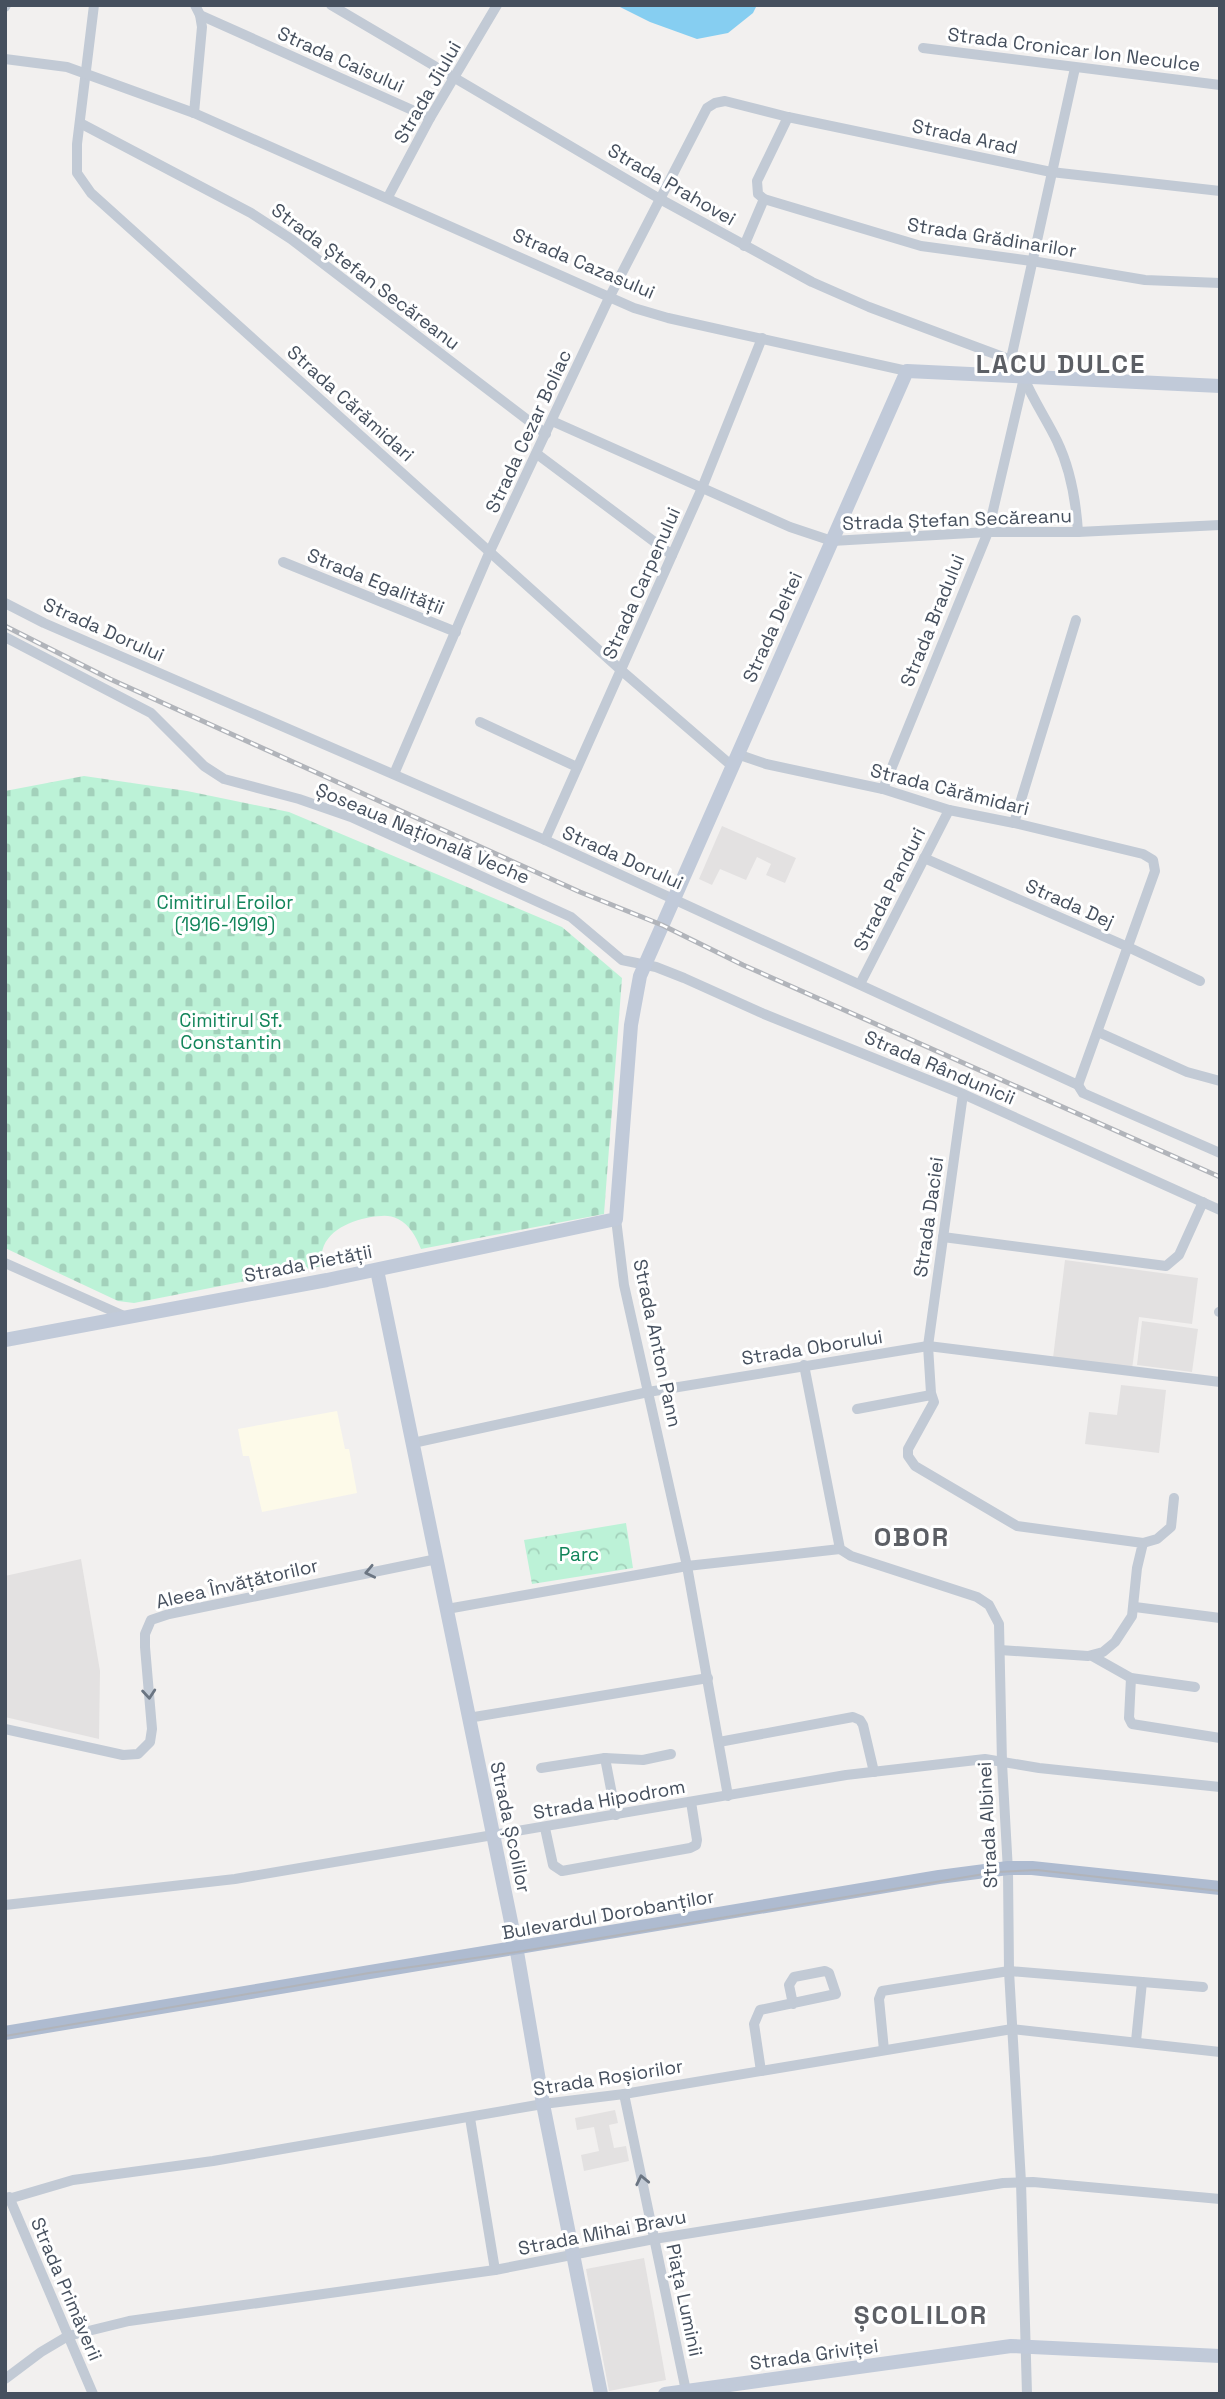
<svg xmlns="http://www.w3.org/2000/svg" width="1225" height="2399" font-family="'Space Grotesk',sans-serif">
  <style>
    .commercial { fill: #fdfae9 }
    .education { fill: #e3e1e1 }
    .forest { fill: url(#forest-crowns) }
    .cemetery { fill: url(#cemetery-stones) }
    .water { fill: #86cef1 }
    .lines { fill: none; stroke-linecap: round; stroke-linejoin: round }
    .street { stroke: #c2cad5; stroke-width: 10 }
    .secondary { stroke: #c1cad9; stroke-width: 14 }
    .primary { stroke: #aebbd0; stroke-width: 14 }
    .tram { stroke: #b1b4ba; stroke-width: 2 }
    .rail-casing { stroke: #b1b4ba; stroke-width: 5 }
    .rail { stroke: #fff; stroke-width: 2.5; stroke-dasharray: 8; stroke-linecap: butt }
    .oneway { stroke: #6b7582 }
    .labels { text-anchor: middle; stroke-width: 6; stroke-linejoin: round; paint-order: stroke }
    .street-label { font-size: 19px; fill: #46505e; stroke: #fff }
    .park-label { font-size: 19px; fill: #12855a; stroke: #fff }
    .district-label { font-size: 26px; font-weight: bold; letter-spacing: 2px; fill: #5c5f65; stroke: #fff }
  </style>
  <defs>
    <pattern id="forest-crowns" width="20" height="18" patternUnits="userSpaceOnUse" patternTransform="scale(1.75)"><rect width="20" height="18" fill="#bcf2d7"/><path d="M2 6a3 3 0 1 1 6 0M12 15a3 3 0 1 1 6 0" fill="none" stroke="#a3d1bb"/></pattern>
    <pattern id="cemetery-stones" width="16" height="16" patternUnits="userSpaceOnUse" patternTransform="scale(1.75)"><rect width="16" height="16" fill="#bcf2d7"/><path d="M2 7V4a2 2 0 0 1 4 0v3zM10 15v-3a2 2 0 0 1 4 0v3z" fill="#a3d1bb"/></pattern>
  </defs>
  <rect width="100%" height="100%" fill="#f2f0ef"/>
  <path class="commercial" d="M337,1411L345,1449H349L357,1493L262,1512L249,1456H243L238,1429Z"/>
  <g class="education">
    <path d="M722,826L796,858L785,883L766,875L771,864L757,857L746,880L720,869L712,885L699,879Z"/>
    <path d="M1065,1260L1198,1278L1192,1324L1139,1317L1132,1369L1053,1358Z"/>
    <path d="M1142,1321L1198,1329L1192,1372L1137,1365Z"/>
    <path d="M1121,1385L1166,1390L1159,1453L1085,1444L1089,1412L1117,1415Z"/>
    <path d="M81,1559L100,1671L99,1739L5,1717V1576Z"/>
    <path d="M615,2110L618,2123L609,2125L614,2148L626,2146L629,2161L584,2171L581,2155L599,2151L594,2127L577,2130L575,2118Z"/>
    <path d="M644,2258L666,2380L609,2391L586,2269Z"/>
  </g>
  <path class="forest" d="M626,1523L633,1568L532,1584L524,1540Z"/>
  <path class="cemetery" d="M84,776L187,791L289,812L562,927L622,978L604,1214L421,1249C416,1237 410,1225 398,1219C389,1214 380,1216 371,1217C345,1222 317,1235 322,1266L134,1303L118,1301L5,1248V791Z"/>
  <path class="water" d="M616,5H757L753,13L728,33L697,39L650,22Z"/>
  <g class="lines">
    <g class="street">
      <path d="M94,5L77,144V173L91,193L622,671L732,766"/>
      <path d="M331,5L660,199L812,282L869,307L1011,360"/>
      <path d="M5,7L6,5"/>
      <path d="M200,15L430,118"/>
      <path d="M923,48L1220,85"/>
      <path d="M5,59L67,67L194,113L634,308L668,318L907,371"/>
      <path d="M194,113L202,27L200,15L195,5"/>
      <path d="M80,123L251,213L291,239L546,434"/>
      <path d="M388,197L430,118L497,5"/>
      <path d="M764,199L921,246L1032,261L1145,280L1220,283"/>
      <path d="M744,246L764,199L758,194L757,181L788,117"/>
      <path d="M1007,377L1075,68"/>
      <path d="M1024,378C1033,400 1047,420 1057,441C1071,470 1076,501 1078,532"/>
      <path d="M552,421L790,527L832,541L988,532H1078L1220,525"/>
      <path d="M537,454L672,555"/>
      <path d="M283,562L456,632"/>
      <path d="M5,603L44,623L545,840L1078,1085L1083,1093L1220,1153"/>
      <path d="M5,637L151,713L204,766L224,779L299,799L351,817L571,917L622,960L656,967L684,978L764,1014L963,1094L1220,1210"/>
      <path d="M480,722L577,767"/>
      <path d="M737,754L766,764L883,789L949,810L1014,823L1143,854L1153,860L1155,871L1078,1085"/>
      <path d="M394,774L490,551L609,298L707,108L715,103L725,101L788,117L1051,172L1220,191"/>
      <path d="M883,789L988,532L1024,378"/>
      <path d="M1014,823L1076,620"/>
      <path d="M545,840L702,488L762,338"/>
      <path d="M924,858L1128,947L1200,981"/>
      <path d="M860,984L949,810"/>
      <path d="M1098,1032L1187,1072L1220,1081"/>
      <path d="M963,1094L928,1346L931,1393L934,1402L908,1449V1456L915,1466L1017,1526L1143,1543L1137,1568L1132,1616L1115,1642L1103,1652L1088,1656L1000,1650"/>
      <path d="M616,1219L624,1285L687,1566L728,1796"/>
      <path d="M943,1237L1166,1266L1179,1255L1203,1202"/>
      <path d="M5,1263L124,1316"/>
      <path d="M1219,1312H1220"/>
      <path d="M804,1365L840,1549L851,1556L977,1597L989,1605L999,1624L1002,1763L1008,1871L1009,1971L1021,2182L1027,2394"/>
      <path d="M857,1409L931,1395"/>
      <path d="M413,1443L648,1392L928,1346L1220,1382"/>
      <path d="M1143,1543L1157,1539L1171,1527L1174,1498"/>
      <path d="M1135,1607L1220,1618"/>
      <path d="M447,1609L687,1566L840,1549"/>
      <path d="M1092,1656L1131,1678L1195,1687"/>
      <path d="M1131,1678L1129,1718L1132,1724L1220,1738"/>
      <path d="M468,1718L708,1678"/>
      <path d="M5,1729L123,1755L138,1754L150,1742L152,1729L145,1647V1634L151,1620L169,1614L437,1559"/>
      <path d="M719,1742L853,1717L860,1720L863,1725L874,1772"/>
      <path d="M605,1758L616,1815"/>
      <path d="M541,1768L605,1758L643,1760L671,1754"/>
      <path d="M545,1828L553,1865L562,1871L690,1848L696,1845L697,1840L691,1802"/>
      <path d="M5,1905L235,1879L846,1775L985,1759L1039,1768L1220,1787"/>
      <path d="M1136,2041L1142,1982"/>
      <path d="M884,2050L879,1999L882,1991L1009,1971L1203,1987"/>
      <path d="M761,2071L754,2024L760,2010L836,1994L829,1973L825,1971L794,1977L789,1985L793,2004"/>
      <path d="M624,2094L686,2391"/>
      <path d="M470,2118L495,2270"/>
      <path d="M9,2197L93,2394"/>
      <path d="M5,2200L73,2180L213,2161L543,2104L624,2094L1012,2029L1220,2052"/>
      <path d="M5,2379L41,2352L68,2336L129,2321L495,2270L654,2239L1003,2183L1033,2182L1220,2199"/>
    </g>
    <g class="secondary">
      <path d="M377,1270L516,1946L543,2104L601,2394"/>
      <path d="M5,1340L327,1280L616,1219L631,1025L640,976L907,371L1220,386"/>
      <path d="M665,2394L1011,2346L1220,2356"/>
    </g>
    <path class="primary" d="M5,2033L939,1877L1008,1868H1032L1220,1888"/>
    <path class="tram" d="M5,2036L369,1973L517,1952L996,1872L1037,1870L1220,1891"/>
    <defs>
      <path id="rail" d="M5,626L110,679L580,892L662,925L743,965L1220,1177"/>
    </defs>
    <use href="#rail" class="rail-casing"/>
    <use href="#rail" class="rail"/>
  </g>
  <defs><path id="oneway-chevron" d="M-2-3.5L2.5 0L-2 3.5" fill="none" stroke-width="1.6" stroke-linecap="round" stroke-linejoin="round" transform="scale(1.75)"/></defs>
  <g class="oneway">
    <use href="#oneway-chevron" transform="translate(370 1572) rotate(168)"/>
    <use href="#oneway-chevron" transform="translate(149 1694) rotate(85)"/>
    <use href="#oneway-chevron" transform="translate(642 2180) rotate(-102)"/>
  </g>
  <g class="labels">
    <g class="street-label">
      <text transform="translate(1074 49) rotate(7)" y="7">Strada Cronicar Ion Neculce</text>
      <text transform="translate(341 59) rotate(24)" y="7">Strada Caisului</text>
      <text transform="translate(427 92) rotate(-60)" y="7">Strada Jiului</text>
      <text transform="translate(965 136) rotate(12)" y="7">Strada Arad</text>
      <text transform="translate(672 184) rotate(30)" y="7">Strada Prahovei</text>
      <text transform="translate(992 237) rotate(9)" y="7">Strada Grădinarilor</text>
      <text transform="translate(584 263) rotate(23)" y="7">Strada Cazasului</text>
      <text transform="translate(366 276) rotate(37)" y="7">Strada Ștefan Secăreanu</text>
      <text transform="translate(351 403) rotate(42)" y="7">Strada Cărămidari</text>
      <text transform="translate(528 431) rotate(-65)" y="7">Strada Cezar Boliac</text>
      <text transform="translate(957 519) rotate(-2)" y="7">Strada Ștefan Secăreanu</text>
      <text transform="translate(376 581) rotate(22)" y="7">Strada Egalității</text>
      <text transform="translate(641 583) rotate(-66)" y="7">Strada Carpenului</text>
      <text transform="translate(932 620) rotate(-68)" y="7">Strada Bradului</text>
      <text transform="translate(772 627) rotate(-66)" y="7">Strada Deltei</text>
      <text transform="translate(104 629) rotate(24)" y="7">Strada Dorului</text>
      <text transform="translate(950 789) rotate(14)" y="7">Strada Cărămidari</text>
      <text transform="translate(423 833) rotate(23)" y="7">Șoseaua Națională Veche</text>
      <text transform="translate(623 857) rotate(24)" y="7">Strada Dorului</text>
      <text transform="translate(889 889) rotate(-63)" y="7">Strada Panduri</text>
      <text transform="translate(1070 903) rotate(24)" y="7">Strada Dej</text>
      <text transform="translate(940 1067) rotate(23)" y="7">Strada Rândunicii</text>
      <text transform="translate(928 1217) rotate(-82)" y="7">Strada Daciei</text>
      <text transform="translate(308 1263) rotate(-11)" y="7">Strada Pietății</text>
      <text transform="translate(658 1343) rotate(78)" y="7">Strada Anton Pann</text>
      <text transform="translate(812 1347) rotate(-9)" y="7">Strada Oborului</text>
      <text transform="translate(237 1583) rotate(-13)" y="7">Aleea Învățătorilor</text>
      <text transform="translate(609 1799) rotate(-10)" y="7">Strada Hipodrom</text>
      <text transform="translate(987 1825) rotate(-93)" y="7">Strada Albinei</text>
      <text transform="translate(511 1827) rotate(78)" y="7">Strada Școlilor</text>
      <text transform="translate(608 1914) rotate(-10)" y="7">Bulevardul Dorobanților</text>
      <text transform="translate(608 2077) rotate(-9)" y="7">Strada Roșiorilor</text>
      <text transform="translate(602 2232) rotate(-11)" y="7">Strada Mihai Bravu</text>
      <text transform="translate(67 2289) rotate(67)" y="7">Strada Primăverii</text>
      <text transform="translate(685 2300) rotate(78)" y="7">Piața Luminii</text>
      <text transform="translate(814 2354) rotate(-8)" y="7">Strada Griviței</text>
    </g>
    <g class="park-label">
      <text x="225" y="909">Cimitirul Eroilor<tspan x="225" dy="22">(1916-1919)</tspan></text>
      <text x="231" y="1027">Cimitirul Sf.<tspan x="231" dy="22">Constantin</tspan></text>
      <text x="579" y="1561">Parc</text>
    </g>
    <g class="district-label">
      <text x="1061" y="373">LACU DULCE</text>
      <text x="912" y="1546">OBOR</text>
      <text x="921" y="2324">ȘCOLILOR</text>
    </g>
  </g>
  <rect width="1225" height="2399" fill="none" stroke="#46505e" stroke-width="14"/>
</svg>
